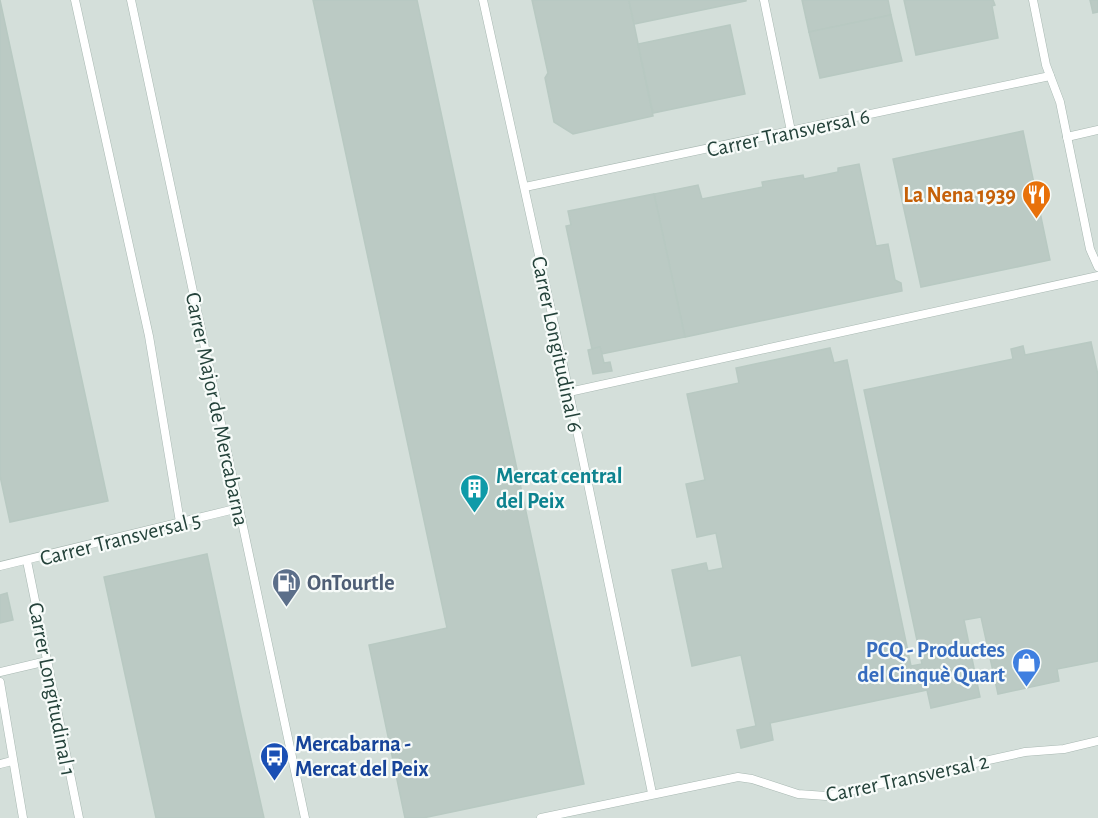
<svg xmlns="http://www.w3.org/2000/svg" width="1098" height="818" font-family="'Alegreya Sans',sans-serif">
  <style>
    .built { fill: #d4dfda }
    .building { fill: #bbcac4; stroke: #b8c9c2; stroke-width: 1.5 }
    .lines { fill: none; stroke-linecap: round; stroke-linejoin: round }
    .lane-casing { stroke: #a8b8b2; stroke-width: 9 }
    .lane { stroke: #fff; stroke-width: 8 }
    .labels { text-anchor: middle; stroke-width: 4.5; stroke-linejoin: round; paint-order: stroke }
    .street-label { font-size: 22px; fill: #24423a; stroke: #f7fbf9 }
    .food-label { font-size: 22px; font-weight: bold; fill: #c56008; stroke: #f7fbf9; text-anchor: end }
    .culture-label { font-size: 22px; font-weight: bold; fill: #0d838f; stroke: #f7fbf9; text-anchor: start }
    .service-label { font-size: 22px; font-weight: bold; fill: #4e5e75; stroke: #f7fbf9; text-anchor: start }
    .shop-label { font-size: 22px; font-weight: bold; fill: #366cbe; stroke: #f7fbf9; text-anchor: end }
    .transit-label { font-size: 22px; font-weight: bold; fill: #164399; stroke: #f7fbf9; text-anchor: start }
  </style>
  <rect width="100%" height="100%" fill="#e6efeb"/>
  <rect class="built" x="0" y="0" width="1098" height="818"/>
  <g class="building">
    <path d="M0,0L108,501L10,522L0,476Z"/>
    <path d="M313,0H417L584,784L423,818H405L369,645L447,628Z"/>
    <path d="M532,0H629L653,116L573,134L554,122L545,78L548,73Z"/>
    <path d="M629,0H746V1L634,24Z"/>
    <path d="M802,0H888L891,15L809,32Z"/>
    <path d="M904,0H993L995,5L992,6L998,38L916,55Z"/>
    <path d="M1090,0H1098V12L1093,13Z"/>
    <path d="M891,15L902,61L820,78L809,32Z"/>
    <path d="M730,25L745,94L653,113L638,44Z"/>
    <path d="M1023,131L1050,260L921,287L893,159Z"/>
    <path d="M859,164L876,246L888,244L895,280L901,283L902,291L685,337L654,194L698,185L702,199L763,187L762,182L803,175L804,179L838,172V168Z"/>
    <path d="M654,194L685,337L602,354L600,347L592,349L566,226L571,225L568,211Z"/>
    <path d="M1091,342L1098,375V661L1057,669L1059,681L998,694L981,617L964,620L980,697L931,708L927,690L770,723L773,740L741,748L737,730L756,726L741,655L692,666L672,570L706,563L708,571L723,568L716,533L697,537L686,484L705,480L687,394L739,383L736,368L830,348L834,363L847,360L911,666L922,664L864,390L1013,359L1011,349L1023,346L1025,355Z"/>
    <path d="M600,347L604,363L610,362L612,371L593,374L588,350Z"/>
    <path d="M207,554L241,715L264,818H156L104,577Z"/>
    <path d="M7,593L13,620L0,623V595Z"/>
  </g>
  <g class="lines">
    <defs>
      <g id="lane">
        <path d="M75,0L149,336L180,522"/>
        <path d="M131,0L305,818"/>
        <path d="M483,0L569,392L652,793"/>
        <path d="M764,0L791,131"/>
        <path d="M1033,0L1046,65L1060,102L1090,249L1098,267"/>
        <path d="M1067,137L1098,130"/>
        <path d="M525,187L1050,76"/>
        <path d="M569,392L1098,276"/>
        <path d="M27,561L79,818"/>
        <path d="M0,566L239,508"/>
        <path d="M0,672L47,661"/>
        <path d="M0,682L23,818"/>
        <path d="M0,764L12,761"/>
        <path d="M541,818L738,777L752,779L798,794L826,796L1025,752L1064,749L1098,741"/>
      </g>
    </defs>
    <use href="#lane" class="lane-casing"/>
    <use href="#lane" class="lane"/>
  </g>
  <defs>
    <symbol id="restaurant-pin" viewBox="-11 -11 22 30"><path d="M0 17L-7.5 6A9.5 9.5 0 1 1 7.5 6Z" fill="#e8710a" stroke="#f7fbf9"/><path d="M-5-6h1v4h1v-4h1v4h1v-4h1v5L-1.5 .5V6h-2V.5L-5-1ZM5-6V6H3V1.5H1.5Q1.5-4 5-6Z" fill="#fff"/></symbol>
    <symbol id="building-pin" viewBox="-11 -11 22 30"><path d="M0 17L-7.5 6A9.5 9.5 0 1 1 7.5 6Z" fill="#0f9aa8" stroke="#f7fbf9"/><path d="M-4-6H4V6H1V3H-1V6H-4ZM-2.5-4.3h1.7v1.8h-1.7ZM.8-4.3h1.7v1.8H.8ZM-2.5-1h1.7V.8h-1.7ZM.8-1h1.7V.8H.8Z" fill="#fff"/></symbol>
    <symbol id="fuel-pin" viewBox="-11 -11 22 30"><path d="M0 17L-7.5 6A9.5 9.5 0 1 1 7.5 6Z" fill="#5c6f8a" stroke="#f7fbf9"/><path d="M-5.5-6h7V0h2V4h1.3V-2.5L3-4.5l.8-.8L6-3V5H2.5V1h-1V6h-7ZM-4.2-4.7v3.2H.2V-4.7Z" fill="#fff"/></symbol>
    <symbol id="shop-pin" viewBox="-11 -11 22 30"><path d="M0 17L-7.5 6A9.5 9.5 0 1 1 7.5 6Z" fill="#3f7fe0" stroke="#f7fbf9"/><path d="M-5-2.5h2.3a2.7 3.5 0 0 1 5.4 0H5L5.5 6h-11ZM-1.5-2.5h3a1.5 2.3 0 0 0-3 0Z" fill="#fff"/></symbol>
    <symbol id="bus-pin" viewBox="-11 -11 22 30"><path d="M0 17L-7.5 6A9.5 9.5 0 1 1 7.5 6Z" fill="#1a4fb4" stroke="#f7fbf9"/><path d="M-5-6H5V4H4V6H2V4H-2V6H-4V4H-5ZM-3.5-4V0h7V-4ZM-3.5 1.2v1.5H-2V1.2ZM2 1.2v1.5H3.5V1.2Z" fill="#fff"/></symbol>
  </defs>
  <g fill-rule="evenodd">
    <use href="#restaurant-pin" x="1020" y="178" width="33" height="45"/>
    <use href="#building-pin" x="458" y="472" width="33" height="45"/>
    <use href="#fuel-pin" x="270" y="566" width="33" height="45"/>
    <use href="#shop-pin" x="1010" y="646" width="33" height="45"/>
    <use href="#bus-pin" x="258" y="740" width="33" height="45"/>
  </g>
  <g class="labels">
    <g class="street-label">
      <text transform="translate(788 132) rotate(-12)" y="8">Carrer Transversal 6</text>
      <text transform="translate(558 344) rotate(78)" y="8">Carrer Longitudinal 6</text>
      <text transform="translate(218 409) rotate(78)" y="8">Carrer Major de Mercabarna</text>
      <text transform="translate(120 538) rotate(-14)" y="8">Carrer Transversal 5</text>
      <text transform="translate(53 689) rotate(79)" y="8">Carrer Longitudinal 1</text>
      <text transform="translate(907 777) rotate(-12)" y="8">Carrer Transversal 2</text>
    </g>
    <g class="food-label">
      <text x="1016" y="202">La Nena 1939</text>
    </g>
    <g class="culture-label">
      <text x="496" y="483">Mercat central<tspan x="496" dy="25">del Peix</tspan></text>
    </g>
    <g class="service-label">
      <text x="307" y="590">OnTourtle</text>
    </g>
    <g class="shop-label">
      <text x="1005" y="657">PCQ - Productes<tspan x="1005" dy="25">del Cinquè Quart</tspan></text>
    </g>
    <g class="transit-label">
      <text x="295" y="751">Mercabarna -<tspan x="295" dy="25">Mercat del Peix</tspan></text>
    </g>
  </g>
</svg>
